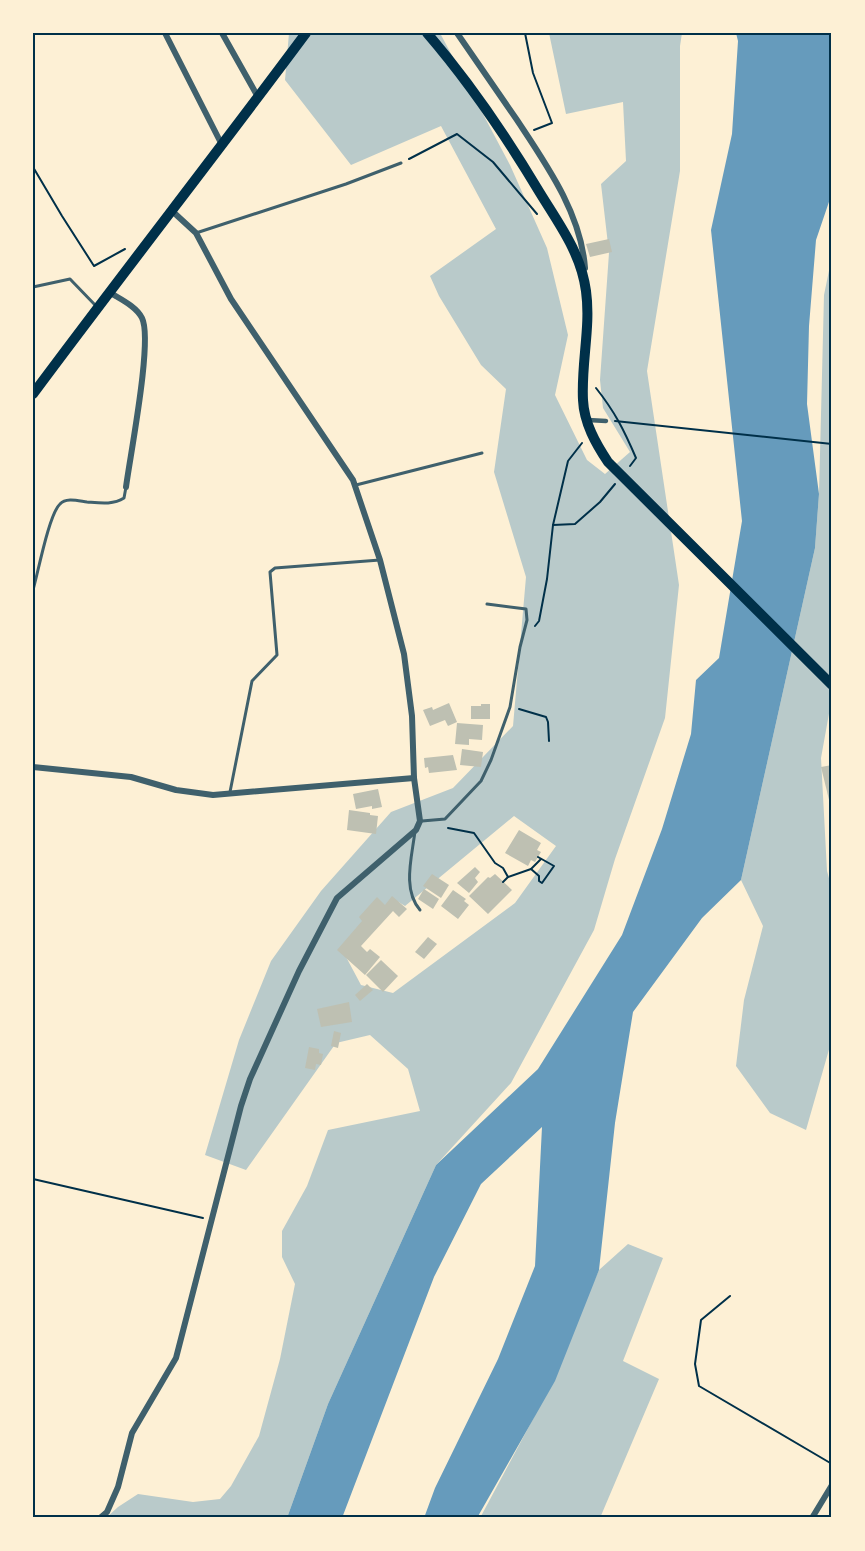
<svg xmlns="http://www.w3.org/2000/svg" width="865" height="1551" font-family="Signika,sans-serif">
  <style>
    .green { fill: #b9caca; fill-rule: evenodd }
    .water { fill: #669bbc }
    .building { fill: #bec0b2 }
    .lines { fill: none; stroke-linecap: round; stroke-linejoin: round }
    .path { stroke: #003049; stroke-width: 2 }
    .service { stroke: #3f606c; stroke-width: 3 }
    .pedestrian { stroke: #3f606c; stroke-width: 4.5 }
    .minor { stroke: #3f606c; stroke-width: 6 }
    .trunk { stroke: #003049; stroke-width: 10 }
    .neatline { fill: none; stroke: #003049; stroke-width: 2 }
  </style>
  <rect width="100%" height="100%" fill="#fdf0d5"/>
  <g class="green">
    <path d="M289,33H440L510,165L547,248L568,335L555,395L587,460L605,474L630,452L603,408L600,380L609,253L601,184L626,161L623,102L566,114L549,33H682L680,46V171L647,371L679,585L665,718L615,859L594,930L511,1083L436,1165L328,1404L287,1518H106L118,1507L138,1494L193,1502L220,1499L231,1486L259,1436L280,1359L295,1284L282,1257V1231L307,1186L328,1130L420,1111L408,1069L370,1035L336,1043L246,1170L205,1155L239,1040L271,961L321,891L391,812L453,788L513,726L526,577L494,472L506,389L481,365L439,296L430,276L496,229L441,126L351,165L285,80ZM514,816L556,846L515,903L393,993L361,985L345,955L392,898L405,906Z"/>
    <path d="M832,256V697L821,758L827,871L832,889V1039L806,1130L770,1113L736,1066L744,1000L763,926L741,880L815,548L819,494L824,295Z"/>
    <path d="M628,1244L663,1258L623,1361L659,1379L600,1518H480L533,1419L599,1270Z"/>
  </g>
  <path class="water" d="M736,33H832V193L816,240L809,326L807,404L819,494L815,548L741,880L702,918L633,1012L615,1123L599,1270L555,1381L477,1518H424L435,1488L498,1359L535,1266L542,1127L481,1184L434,1277L342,1518H287L328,1404L436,1165L538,1069L622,935L662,829L691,734L696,680L719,658L742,521L711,230L732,134L738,41Z"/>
  <g class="building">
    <path d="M609,239L612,252L590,257L586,244Z"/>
    <path d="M449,703L457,722L448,726L445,720L430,726L423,710L432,707L433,710Z"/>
    <path d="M481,704H490V719H471V706H481Z"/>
    <path d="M457,723L483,725L482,740L469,739V745L455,744Z"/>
    <path d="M462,749L483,752L481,767L460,765Z"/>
    <path d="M453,755L457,770L429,773L428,767L425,768L424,758Z"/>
    <path d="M832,765V808H831L821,767Z"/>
    <path d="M378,789L382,807L372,809V806L356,809L353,794Z"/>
    <path d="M349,810L370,813V815L378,816L376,834L347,830Z"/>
    <path d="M519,830L541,843L537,850L541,852L535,862L531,860L528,866L505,853Z"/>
    <path d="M475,867L480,872L475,878L478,882L469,893L457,883Z"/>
    <path d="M432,874L449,885L441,898L423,886Z"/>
    <path d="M495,874L512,890L488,914L469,896L488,877L490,878Z"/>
    <path d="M424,889L439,899L433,909L418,899Z"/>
    <path d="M453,890L466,899L464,901L469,905L458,919L441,906Z"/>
    <path d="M392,896L407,909L399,917L393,911L361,946L367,952L370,949L380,957L365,975L337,950L362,921L359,917L377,897L385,905Z"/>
    <path d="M428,937L437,944L424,959L415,952Z"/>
    <path d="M381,960L398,976L383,992L366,975Z"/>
    <path d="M367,984L373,990L360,1001L355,995Z"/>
    <path d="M349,1002L352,1022L321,1027L317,1009Z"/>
    <path d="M334,1031L341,1033L338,1048L331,1046Z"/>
    <path d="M309,1047L319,1049V1053L323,1054L321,1065L316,1064L315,1070L305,1068Z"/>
  </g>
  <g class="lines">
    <g class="path">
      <path d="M525,33L533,73L552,123L534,130"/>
      <path d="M409,159L457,134L493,162L537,214"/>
      <path d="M33,167L62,216L94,266L125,249"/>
      <path d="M596,388C615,412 624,430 636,458L630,466"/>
      <path d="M615,421L832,444"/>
      <path d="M553,525L575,524L600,502L615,484"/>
      <path d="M535,626L539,621L547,579L553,525L568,461L582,443"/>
      <path d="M519,709L546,717L548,722L549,741"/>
      <path d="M448,828L474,833L495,863L503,868L508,877L531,869L539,876V881L542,883L554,866L538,857"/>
      <path d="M531,869L541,859"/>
      <path d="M503,882L508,877"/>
      <path d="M33,1179L203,1218"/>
      <path d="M730,1296L701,1320L695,1364L699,1386L832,1464"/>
    </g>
    <g class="service">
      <path d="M196,233L346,184L401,163"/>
      <path d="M33,287L70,279L97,307"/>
      <path d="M356,485L482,453"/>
      <path d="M33,590C38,573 49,514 60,504C66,497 79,501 87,502C100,503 113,505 124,498L126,487"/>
      <path d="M230,792L252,681L277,655L270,572L275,568L380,560"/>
      <path d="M422,821L445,819L481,781L491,760L510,707L520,647L527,620L526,609L487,604"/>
      <path d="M415,831C412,857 402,889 420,910"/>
    </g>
    <path class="pedestrian" d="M588,420L606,421"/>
    <g class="minor">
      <path d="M165,33L222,145"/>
      <path d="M222,33L258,97"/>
      <path d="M457,33C477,62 497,91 517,120C546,164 581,213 585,268"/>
      <path d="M109,292C120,299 136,306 142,318C153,340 130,456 126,487"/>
      <path d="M33,767L131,777L176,790L213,795L414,778"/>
      <path d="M100,1518L107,1512L118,1487L132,1433L176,1358L241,1106L250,1079L299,971L337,898L416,830L420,821L414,778L412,716L404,654L380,560L353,480L231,299L196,233L171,210"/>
      <path d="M812,1518L832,1485"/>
    </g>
    <g class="trunk">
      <path d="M427,33C470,83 506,136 540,193C559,224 581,253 586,291C591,327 581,363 583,400C584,423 596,444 608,462L832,685"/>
      <path d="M33,394C123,273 216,154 306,33"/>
    </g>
  </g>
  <rect width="865" height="1551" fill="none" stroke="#fdf0d5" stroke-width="69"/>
  <rect x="34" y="34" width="796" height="1482" class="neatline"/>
</svg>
